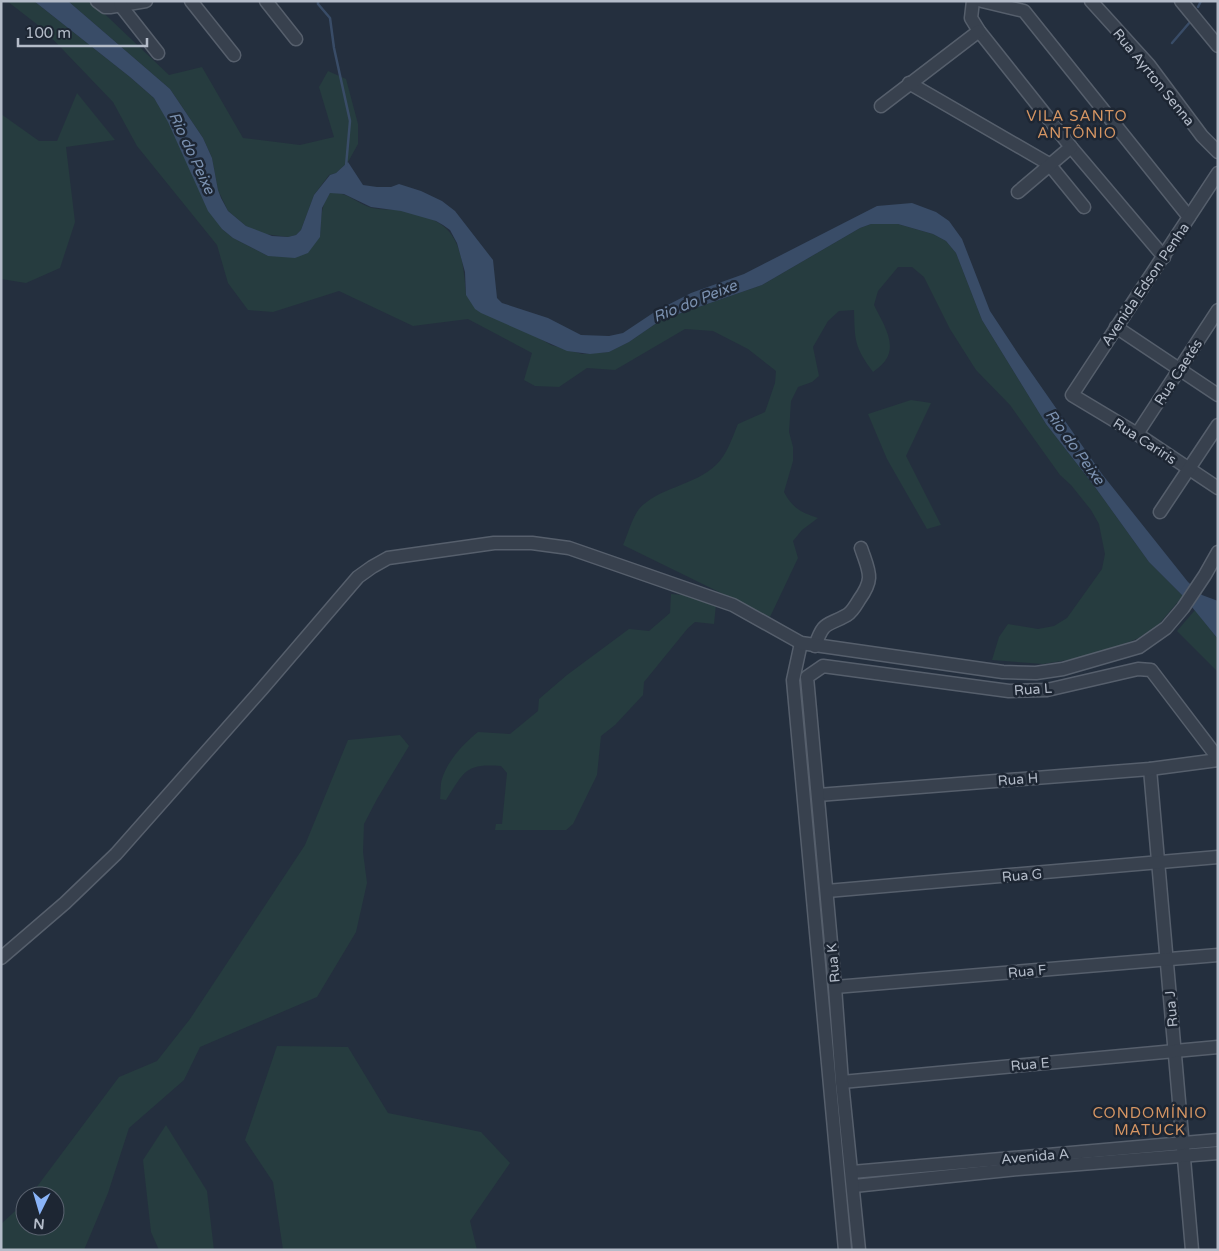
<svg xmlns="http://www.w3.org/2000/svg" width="1219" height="1251" font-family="'Varela Round',sans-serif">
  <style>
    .green { fill: #263c3f }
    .water { fill: #394c67 }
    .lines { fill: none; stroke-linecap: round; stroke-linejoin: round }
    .stream { stroke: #394c67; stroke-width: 2.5 }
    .minor-casing { stroke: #565f6c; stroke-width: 15 }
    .minor { stroke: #38414e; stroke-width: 12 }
    .labels { text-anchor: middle; stroke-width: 5; stroke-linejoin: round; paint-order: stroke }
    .street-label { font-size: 14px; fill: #b4bcc9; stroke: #1d2633 }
    .neighbourhood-label { font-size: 15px; letter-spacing: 1px; fill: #d59563; stroke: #1d2633 }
    .water-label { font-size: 15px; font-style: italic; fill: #7c92b1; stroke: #1d2633 }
  </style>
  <rect width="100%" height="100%" fill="#242f3e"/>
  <g class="green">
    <path d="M7,1H34L130,77L154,98L168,121L222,229L233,238L268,256L320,237C321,221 320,206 330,193C347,191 357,204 372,208C381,210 390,209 399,210C456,219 462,242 466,295L551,345L582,354L609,352L629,342L661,320L762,285L860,228L871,224H898L933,234L946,241L956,253L982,320L1046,424L1095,487L1149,562L1183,596L1159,624L1139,638L1111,649L1073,659L1043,664L992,660L999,637L1008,624L1038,629L1054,626L1067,618L1102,569L1105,554L1099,524L1091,510L1071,485L1060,475L1010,405L976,370L950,329L924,277L912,267H898L878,291L874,305C882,322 898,344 885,361C882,365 877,369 873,372C854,346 855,341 854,310L839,311L828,321L813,347L819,376L812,382L798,387L791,401L789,432L793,447V461L784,492C793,509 801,512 818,518L802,530L793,541L798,558L770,617L623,545C628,534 632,518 639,509C659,487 694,486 716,465C727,455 732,438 738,424L765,412L775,383L776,371L748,349L713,331L685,329L615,370L587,368L559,387L535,386L524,380L532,353L468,319L413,326L339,291L273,312L248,310L228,283L217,245L137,146L113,102L43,29Z"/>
    <path d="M68,1H91L169,75L202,67L243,138L300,145L334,137L319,87L328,71L346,79L358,124V144L348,162L336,173L329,175L314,195L301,230L296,235L288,237L264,234L246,226L228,211L218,190L212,158L203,138L170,89Z"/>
    <path d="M77,93L115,140L66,147L75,222L60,268L26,283L1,279V114L39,141H57Z"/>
    <path d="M911,400L931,403L906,456L941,525L927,529L887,459L868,414Z"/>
    <path d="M671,594L710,597L716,604L714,624L695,622L688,628L644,682L643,695L615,725L601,736L597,775L573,824L566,830H495L496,824H502L507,773L501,766C465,763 464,772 446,800L440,799C441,793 440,785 442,779C448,760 463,744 478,732L510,734L538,711L539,699L567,675L629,629L649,631L670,613Z"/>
    <path d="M1195,610L1218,639V672L1177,631Z"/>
    <path d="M400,735L409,746L377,799L364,824L363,852L367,883L356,932L317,997L200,1047L184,1080L129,1128L108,1193L84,1250H1V1224L25,1202V1226H55V1196H30L119,1077L157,1061L190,1019L305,845L348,740Z"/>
    <path d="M277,1046L348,1047L388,1113L481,1132L510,1163L470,1221L477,1250H283L273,1182L245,1140Z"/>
    <path d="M166,1125L207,1191L214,1250H159L151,1232L143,1160Z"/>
  </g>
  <path class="water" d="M34,1H68L170,89L203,138L212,158L218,190L221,198L228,211L246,226L272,236L288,237L296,235L301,230L314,195L330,175L336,173L348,162L363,185L377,187H391L399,184L421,191L442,201L455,211L493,260L497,298L502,303L548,318L581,335L609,336L623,333L656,311L691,293L744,274L877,206L912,203L936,212L949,221L962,239L990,311L1019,355L1102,474L1188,582L1202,595L1218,601V639L1183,596L1149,562L1095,487L1046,424L982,320L956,253L946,241L933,234L898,224H871L860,228L762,285L661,320L629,342L609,352L590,354L567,351L481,313L475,309L466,295L465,272L457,243L450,230L443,225L436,221L401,211L371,207L344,194L330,193L322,208L320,237L308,253L295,258L268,256L233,238L222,229L208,211L168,122L154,98L130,77Z"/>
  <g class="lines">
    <g class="stream">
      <path d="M318,1V4L330,18L334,48L350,121L346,166"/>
      <path d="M1198,7L1201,1"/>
      <path d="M1172,43L1190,22"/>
    </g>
    <defs>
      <g id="minor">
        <path d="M97,1L105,7H110L146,1"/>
        <path d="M120,1L121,6L158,53"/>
        <path d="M191,1L234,55"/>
        <path d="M266,1L296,39"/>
        <path d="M973,1L971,18L979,31L1071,147L1164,257"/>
        <path d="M982,1L1024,11L1189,217"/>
        <path d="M1091,1L1149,65L1202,136L1218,152"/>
        <path d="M1181,1L1218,46"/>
        <path d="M909,83L1049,164L1084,207"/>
        <path d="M881,106L979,31"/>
        <path d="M1218,173L1072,395L1137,434L1218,488"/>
        <path d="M1018,192L1071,147"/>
        <path d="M1116,327L1218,395"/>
        <path d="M1137,434L1218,310"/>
        <path d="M1160,512L1218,425"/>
        <path d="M801,643L793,680L845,1250"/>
        <path d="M815,646C824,620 826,627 847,615C852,612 856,605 859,600C875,578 869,572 861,548"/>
        <path d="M1150,769L1192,1250"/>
        <path d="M818,795L1150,769L1218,760"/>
        <path d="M827,891L1218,857"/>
        <path d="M1,958L65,903L116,854L262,689L358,577L372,567L388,558L494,543H532L569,548L733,605L801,643L1003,672L1036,673L1063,669L1139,647L1166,628L1183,608L1205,575L1218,552"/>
        <path d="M835,987L1218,955"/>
        <path d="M842,1082L1218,1047"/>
        <path d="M852,1172L1218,1140"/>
        <path d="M854,1186L1018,1169L1218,1153"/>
        <path d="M859,1250L842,1082L835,987L807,677L823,666L1009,691L1047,690L1138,669L1151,670L1218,758"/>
      </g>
    </defs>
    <use href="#minor" class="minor-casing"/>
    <use href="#minor" class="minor"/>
  </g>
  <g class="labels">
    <g class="street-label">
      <text transform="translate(1154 77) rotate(51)" y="5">Rua Ayrton Senna</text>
      <text transform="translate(1145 284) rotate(-56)" y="5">Avenida Edson Penha</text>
      <text transform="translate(1178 372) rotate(-57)" y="5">Rua Caetés</text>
      <text transform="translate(1145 441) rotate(33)" y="5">Rua Cariris</text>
      <text transform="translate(1033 689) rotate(-4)" y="5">Rua L</text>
      <text transform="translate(1018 779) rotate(-4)" y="5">Rua H</text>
      <text transform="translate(1022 875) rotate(-5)" y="5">Rua G</text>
      <text transform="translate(833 963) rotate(-95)" y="5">Rua K</text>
      <text transform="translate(1027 971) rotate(-5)" y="5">Rua F</text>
      <text transform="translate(1171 1009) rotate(-95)" y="5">Rua J</text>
      <text transform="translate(1030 1064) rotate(-5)" y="5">Rua E</text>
      <text transform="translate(1035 1156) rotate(-5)" y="5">Avenida A</text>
    </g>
    <g class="neighbourhood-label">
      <text x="1077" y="121">VILA SANTO<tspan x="1077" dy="17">ANTÔNIO</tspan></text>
      <text x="1150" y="1118">CONDOMÍNIO<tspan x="1150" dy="17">MATUCK</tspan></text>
    </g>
    <g class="water-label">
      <text transform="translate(192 153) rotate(65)" y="5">Rio do Peixe</text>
      <text transform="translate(695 301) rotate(-22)" y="5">Rio do Peixe</text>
      <text transform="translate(1075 447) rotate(54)" y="5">Rio do Peixe</text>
    </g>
  </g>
  <rect width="1219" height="1251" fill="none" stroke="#b4bcc9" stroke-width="5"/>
  <g transform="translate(40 1211) rotate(185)"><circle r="24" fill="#1d2633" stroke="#59626f"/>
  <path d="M0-4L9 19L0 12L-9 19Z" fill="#8ab4f8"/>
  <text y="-8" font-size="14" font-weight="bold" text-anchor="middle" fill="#b4bcc9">N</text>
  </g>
  <path d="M18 38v8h129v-8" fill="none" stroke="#b4bcc9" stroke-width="2.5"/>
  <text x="25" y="38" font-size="15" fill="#b4bcc9" stroke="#1d2633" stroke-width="4" paint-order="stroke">100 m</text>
</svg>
